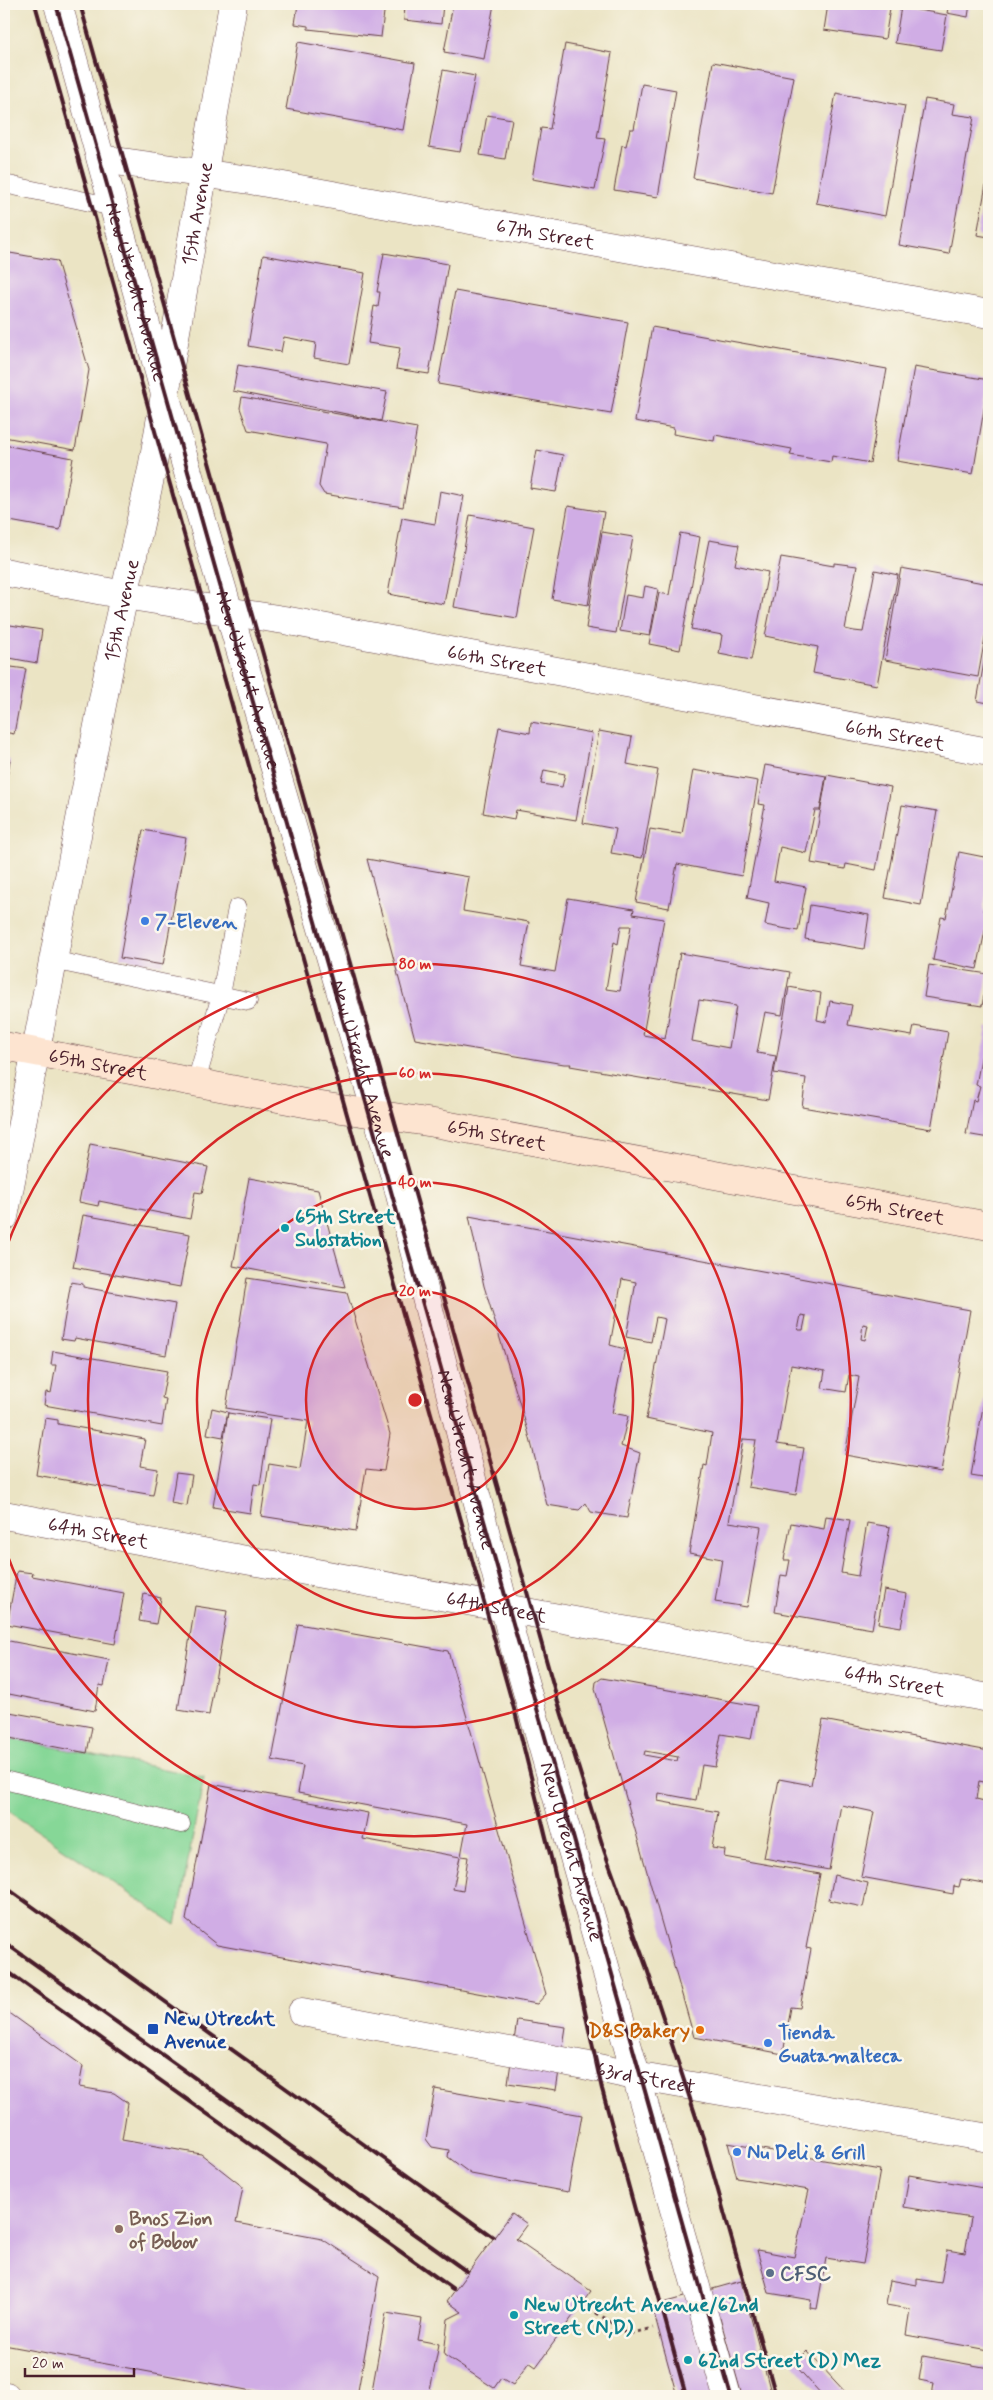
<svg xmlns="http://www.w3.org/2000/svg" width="993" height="2400" font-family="Mynerve,sans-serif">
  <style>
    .green { fill: #86d797; stroke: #687b61 }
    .building { fill: #d0ade5; fill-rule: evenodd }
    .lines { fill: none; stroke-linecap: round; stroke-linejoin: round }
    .service-casing { stroke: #623d42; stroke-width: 19 }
    .minor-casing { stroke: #623d42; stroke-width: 29 }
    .tertiary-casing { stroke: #623d42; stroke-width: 29 }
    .secondary-casing { stroke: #623d42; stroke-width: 29 }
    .path { stroke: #623d42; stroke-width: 3; stroke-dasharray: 4 4; stroke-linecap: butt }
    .service { stroke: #fff; stroke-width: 18 }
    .minor { stroke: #fff; stroke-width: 28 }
    .tertiary { stroke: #fff; stroke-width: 28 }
    .secondary { stroke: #fde4d0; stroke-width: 28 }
    .rail { stroke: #4a1f2b; stroke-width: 4 }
    .ring { fill: none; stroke: #d62828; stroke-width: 2.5 }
    .shop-dot { fill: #3f7fe0; stroke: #fbf7ec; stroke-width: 2 }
    .culture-dot { fill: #0f9aa8; stroke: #fbf7ec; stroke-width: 2 }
    .transit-dot { fill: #1a4fb4; stroke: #fbf7ec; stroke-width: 2 }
    .food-dot { fill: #e8710a; stroke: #fbf7ec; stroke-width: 2 }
    .education-dot { fill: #8d6e63; stroke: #fbf7ec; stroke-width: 2 }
    .service-dot { fill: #5c6f8a; stroke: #fbf7ec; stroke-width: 2 }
    .labels { text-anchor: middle; stroke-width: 5; stroke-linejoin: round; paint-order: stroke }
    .street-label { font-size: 20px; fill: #4a1f2b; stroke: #fbf7ec }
    .shop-label { font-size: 20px; font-weight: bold; fill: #366cbe; stroke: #fbf7ec; text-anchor: start }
    .culture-label { font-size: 20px; font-weight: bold; fill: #0d838f; stroke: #fbf7ec; text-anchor: start }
    .transit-label { font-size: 20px; font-weight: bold; fill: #164399; stroke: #fbf7ec; text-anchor: start }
    .food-label { font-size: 20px; font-weight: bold; fill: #c56008; stroke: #fbf7ec; text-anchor: end }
    .education-label { font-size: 20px; font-weight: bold; fill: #785e54; stroke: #fbf7ec; text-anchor: start }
    .service-label { font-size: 20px; font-weight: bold; fill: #4e5e75; stroke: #fbf7ec; text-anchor: start }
    .centre { fill: #d62828; stroke: #fbf7ec; stroke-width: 2.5 }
    .ring-label { font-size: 15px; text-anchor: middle; font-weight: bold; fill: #d62828; stroke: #fbf7ec; stroke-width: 5; stroke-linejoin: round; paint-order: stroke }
  </style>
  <rect width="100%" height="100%" fill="#fbf7ec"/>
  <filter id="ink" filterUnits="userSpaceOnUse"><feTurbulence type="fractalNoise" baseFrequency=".02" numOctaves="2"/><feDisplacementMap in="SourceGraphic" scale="10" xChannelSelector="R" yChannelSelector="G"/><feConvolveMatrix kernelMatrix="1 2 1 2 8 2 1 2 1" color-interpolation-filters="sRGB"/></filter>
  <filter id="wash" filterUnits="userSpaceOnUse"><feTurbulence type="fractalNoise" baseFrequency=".0096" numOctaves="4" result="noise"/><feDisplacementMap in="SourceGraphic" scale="20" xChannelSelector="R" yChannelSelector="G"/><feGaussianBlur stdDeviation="1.12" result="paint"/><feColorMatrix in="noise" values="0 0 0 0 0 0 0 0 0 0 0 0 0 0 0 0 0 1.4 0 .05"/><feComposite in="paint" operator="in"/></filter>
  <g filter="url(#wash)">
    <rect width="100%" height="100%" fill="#ebe4c4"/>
    <path class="green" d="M4,1737L204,1777L176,1925L4,1808Z"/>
    <g id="blocks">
      <g class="building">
        <path d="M298,4H385L381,37L308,29V26L295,24Z"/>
        <path d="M405,4H443L441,24L404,20Z"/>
        <path d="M453,4H494L484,59L444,52Z"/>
        <path d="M828,4H863L890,8L885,39L824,30Z"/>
        <path d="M949,4H970L968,17L947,13Z"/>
        <path d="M901,7L947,15L941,50L895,43Z"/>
        <path d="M298,42L415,63L403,130L286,109Z"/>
        <path d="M565,44L612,53L597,138L605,139L595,190L532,179L541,128L550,129Z"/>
        <path d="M713,62L794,77L772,193L693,178Z"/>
        <path d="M443,70L475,76L460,152L429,147Z"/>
        <path d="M642,84L676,90L658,197L614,190L622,145L626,146L630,129H634Z"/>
        <path d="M836,93L905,106L885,216L816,203Z"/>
        <path d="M925,99L954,104L952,114L974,117L949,254L899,245Z"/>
        <path d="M487,115L512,119L505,159L480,155Z"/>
        <path d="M988,173H989V237L977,235Z"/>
        <path d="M4,252L57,261L89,370L75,450L4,437Z"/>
        <path d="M384,253L448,264L429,374L396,369L400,348L368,343L374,306L378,307L380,292H377Z"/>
        <path d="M263,255L365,273L349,364L314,358L316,343L284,337L281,352L248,346Z"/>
        <path d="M455,291L628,322L611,414L438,384Z"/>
        <path d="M652,327L887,369L870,463L832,456L831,462L790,455L792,449L715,435L714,441L673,434L674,428L635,421Z"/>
        <path d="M238,365L387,392L381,421L233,391Z"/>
        <path d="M914,367L989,380L973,474L897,461Z"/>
        <path d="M242,397L417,428L403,507L324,494L319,486L326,444L248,430L240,408Z"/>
        <path d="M4,445L73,458L60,530L4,520Z"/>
        <path d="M537,450L563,455L556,492L530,488Z"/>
        <path d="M440,491L464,496L444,604L388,594L402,518L435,524Z"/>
        <path d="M568,506L604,512L588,605L552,599Z"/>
        <path d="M470,515L534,527L517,618L454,607Z"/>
        <path d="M602,532L633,537L616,633L586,628Z"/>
        <path d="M680,533L700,537L680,650L649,644L659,593L669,595Z"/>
        <path d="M709,540L739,545L735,565L768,572L751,660L719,654L722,635L691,629Z"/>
        <path d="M781,557L834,566V563L857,566L845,629L854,631L863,632L875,570L898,575L877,685L813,673L818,647L765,636Z"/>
        <path d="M901,568L989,584V615L978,677L885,660Z"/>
        <path d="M645,586L658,589L650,636L620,631L626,595L643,598Z"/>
        <path d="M4,624L42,630L37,663L4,657Z"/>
        <path d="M988,640H989V703L977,701Z"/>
        <path d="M4,666L26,669L14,734L4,732Z"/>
        <path d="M531,722L592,733L576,820L516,810L514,819L483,813L499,727L530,733ZM544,770L565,774L562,787L541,784Z"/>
        <path d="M599,731L632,737L627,764L658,770L642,858L611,853L616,829L583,823Z"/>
        <path d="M4,758L10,760L5,789H4Z"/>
        <path d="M765,765L826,776L820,810H815L806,853L780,847L774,881L806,887L798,931L765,925L769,903L747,898L765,805L758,804Z"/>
        <path d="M693,770L758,781L742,876L677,864L669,908L636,902L650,829L682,834Z"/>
        <path d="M827,775L891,787L876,870L846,864L845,869L811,863Z"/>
        <path d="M902,805L937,811L921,905L885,898Z"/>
        <path d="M143,830L186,838L163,965L120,958Z"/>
        <path d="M959,852L989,858V879L983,911L989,912L977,969L933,960L941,917L946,918Z"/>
        <path d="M367,859L469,877L463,911L529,922L521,966L555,972L568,898L634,909L633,914L664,919L643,1035L665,1039L680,953L790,972L782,1015L765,1012L757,1053L776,1056L768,1100L570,1066L571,1064H564L415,1039ZM621,926H631L620,991L606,989L614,942L618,944ZM699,1000L736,1006L729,1048L692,1041Z"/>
        <path d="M810,905L869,915L864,949L805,939Z"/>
        <path d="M929,965L988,974L982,1006L924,997Z"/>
        <path d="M789,987L821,993L817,1020L826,1022L830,1001L852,1005L848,1025L912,1036L914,1026L948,1032L931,1129L802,1107L806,1078L774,1073Z"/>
        <path d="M987,1027L989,1028V1138L966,1134L973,1100L976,1101L980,1086L976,1085Z"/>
        <path d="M90,1144L208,1167L202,1193L195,1192L190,1219L99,1201L98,1206L79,1202Z"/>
        <path d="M249,1178L318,1190L345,1287L233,1266Z"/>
        <path d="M83,1215L190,1234L180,1287L73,1267Z"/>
        <path d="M469,1216L970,1310L941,1472L845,1455L859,1377L849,1375L846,1392L822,1388L825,1371L791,1365L777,1444L804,1448L796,1495L748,1487L756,1440L743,1439L729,1522L761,1527L747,1607L715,1602L722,1559L689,1553L704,1465L707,1466L712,1433L646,1419L665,1319L656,1317L651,1342L626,1337L636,1282L622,1279L610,1345L625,1349L612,1413L628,1416L621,1446L640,1453L627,1518L591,1512L586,1503L579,1510L547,1505L528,1431L484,1286ZM801,1315L806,1316L803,1330H798ZM863,1324L868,1325L865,1340L861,1339Z"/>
        <path d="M247,1278L347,1293L390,1434L384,1471L366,1469L356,1531L261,1516L269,1464L300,1469L308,1421L226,1408Z"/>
        <path d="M71,1282L83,1284V1287L175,1304L166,1355L75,1338L74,1341L61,1339Z"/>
        <path d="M53,1351L167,1371L162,1398L166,1399L162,1426L44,1405L46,1392L51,1393L56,1365H51Z"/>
        <path d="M988,1378H989V1479L971,1476Z"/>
        <path d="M212,1408L228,1412L223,1437L207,1434Z"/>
        <path d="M228,1413L270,1419L260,1485L254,1484L250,1513L213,1507Z"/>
        <path d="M45,1418L58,1420V1424L145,1439L140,1466L158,1469L153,1495L36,1475Z"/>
        <path d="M176,1473L192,1475L187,1506L171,1503Z"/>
        <path d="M826,1516L850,1520L841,1573L858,1576L867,1523L890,1527L872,1629L775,1612L781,1575L787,1576L790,1560H784L791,1523L824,1529Z"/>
        <path d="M17,1571L33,1573L32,1576L124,1593L115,1644L7,1624Z"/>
        <path d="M884,1590L907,1594L901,1627L878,1623Z"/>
        <path d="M144,1594L161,1598L156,1624L139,1621Z"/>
        <path d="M195,1606L227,1611L209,1715L178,1710Z"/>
        <path d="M298,1624L448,1651L546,1994L537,2004L217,1945L186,1920L211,1784L368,1813L363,1839L460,1857L453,1889L463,1891L468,1857L461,1856L467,1824L298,1793L303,1766L272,1760Z"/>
        <path d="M4,1640L109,1660L104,1686L99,1685L95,1711L9,1694L8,1698L4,1697Z"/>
        <path d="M602,1678L757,1706L751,1739L721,1734L715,1767L702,1765L696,1800L659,1793L658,1801L718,1812L712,1848L725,1850L724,1857L820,1874L806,1948L811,1949L800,2008L791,2007L783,2054L694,2037L595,1689L596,1682ZM645,1751L678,1757L677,1761L644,1755Z"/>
        <path d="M4,1711L92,1727L87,1753L4,1737Z"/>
        <path d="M823,1720L989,1751V1783L979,1781L976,1799L989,1802V1884L961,1879L959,1887L954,1886L953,1894L861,1877L874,1812L841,1805L829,1870L764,1858L779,1779L811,1785Z"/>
        <path d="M834,1875L868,1883L863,1907L829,1900Z"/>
        <path d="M4,2009L83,2066L79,2087L114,2093L128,2103L122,2140L201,2154L243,2187L236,2223L322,2239L379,2276L357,2396H279L4,2345Z"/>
        <path d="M517,2020L566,2027L556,2090L508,2083Z"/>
        <path d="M435,2089L582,2115L568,2192L471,2174L448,2157L449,2150L432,2147L426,2139Z"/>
        <path d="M728,2143L880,2170L863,2264L826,2258L817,2309L810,2308L811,2300L769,2293L757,2250L794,2257L809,2190L737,2178Z"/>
        <path d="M909,2175L989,2189V2292L987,2300H989V2350L906,2335L910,2309L886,2305L890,2280L917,2285V2279L941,2283L947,2250L965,2253L971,2218L904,2207Z"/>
        <path d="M512,2213L527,2224L516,2239L591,2291L536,2367L529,2362L513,2385L501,2378L494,2388L444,2355L448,2319L462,2312L447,2301Z"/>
        <path d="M741,2281L772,2396H742L720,2318L698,2324L718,2396H677L652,2306Z"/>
        <path d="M386,2313L422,2319L418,2340L439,2344L429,2396H371Z"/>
        <path d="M807,2351L849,2396H823L794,2364Z"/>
        <path d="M923,2356L989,2368V2396H932L934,2383L919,2380Z"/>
      </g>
    </g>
  </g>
  <g filter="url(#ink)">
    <use href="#blocks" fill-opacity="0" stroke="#623d42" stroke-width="1"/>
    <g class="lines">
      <defs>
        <g id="service">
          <path d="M4,184L114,207"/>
          <path d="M52,960L248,1001"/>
          <path d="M196,1082L221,995L237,908"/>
          <path d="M4,1780L181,1824"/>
        </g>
        <g id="minor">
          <path id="s1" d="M101,159L250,180L989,314"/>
          <path id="s2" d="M4,572L124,595L284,620L989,752"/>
          <path id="s3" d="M4,1217L115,637L152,469L233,4"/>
          <path id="s4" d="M4,1515L989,1698"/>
          <path id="s5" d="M302,2012L584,2065L635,2076L989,2138"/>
          <path d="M4,2396H6"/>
        </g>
        <g id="tertiary">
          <path id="s6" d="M58,4L165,394L398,1187L516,1653L727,2396"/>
        </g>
        <g id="secondary">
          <path id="s7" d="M4,1046L315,1105L434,1123L989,1226"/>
        </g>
      </defs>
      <use href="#service" class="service-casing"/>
      <use href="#minor" class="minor-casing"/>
      <use href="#tertiary" class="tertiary-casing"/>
      <use href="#secondary" class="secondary-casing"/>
      <path class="path" d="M576,2299L628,2334L653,2328"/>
      <use href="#service" class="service"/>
      <use href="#minor" class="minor"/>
      <use href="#tertiary" class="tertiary"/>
      <use href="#secondary" class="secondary"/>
      <g class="rail">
        <path d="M35,4L516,1716L554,1870L602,2089L686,2396"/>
        <path d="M56,4L731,2396"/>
        <path d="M80,4L558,1702L604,1850L646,1966L704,2141L776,2396"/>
        <path d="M4,1886L493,2237"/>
        <path d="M4,1942L466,2271"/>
        <path d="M4,1969L453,2289"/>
      </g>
    </g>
  </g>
  <circle cx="415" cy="1400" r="109" fill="#d62828" fill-opacity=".12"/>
  <g class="ring">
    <circle cx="415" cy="1400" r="109"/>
    <circle cx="415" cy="1400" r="218"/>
    <circle cx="415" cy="1400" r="327"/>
    <path d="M4 1254A436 436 0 1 1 4 1546"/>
  </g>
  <g class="shop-dot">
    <circle cx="145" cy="921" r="5"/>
    <circle cx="768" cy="2043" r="5"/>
    <circle cx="737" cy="2152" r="5"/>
  </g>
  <g class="culture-dot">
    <circle cx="285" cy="1228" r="5"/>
    <circle cx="514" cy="2315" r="5"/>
    <circle cx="688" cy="2360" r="5"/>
  </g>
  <rect class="transit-dot" x="147" y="2023" width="12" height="12" rx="2.5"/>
  <circle class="food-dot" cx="700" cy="2030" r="5"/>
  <circle class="education-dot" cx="119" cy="2229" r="5"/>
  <circle class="service-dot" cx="770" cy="2273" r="5"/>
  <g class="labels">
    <g class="street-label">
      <text dy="7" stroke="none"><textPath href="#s3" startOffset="1022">15th Avenue</textPath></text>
      <text dy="7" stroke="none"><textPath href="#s1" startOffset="451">67th Street</textPath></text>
      <text dy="7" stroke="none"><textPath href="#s6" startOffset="298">New Utrecht Avenue</textPath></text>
      <text dy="7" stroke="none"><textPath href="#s3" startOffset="618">15th Avenue</textPath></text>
      <text dy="7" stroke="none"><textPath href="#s2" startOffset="501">66th Street</textPath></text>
      <text dy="7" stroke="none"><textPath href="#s6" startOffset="702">New Utrecht Avenue</textPath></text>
      <text dy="7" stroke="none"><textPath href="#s2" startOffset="906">66th Street</textPath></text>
      <text dy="7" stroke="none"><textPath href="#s7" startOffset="96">65th Street</textPath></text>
      <text dy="7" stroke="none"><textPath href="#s6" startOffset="1108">New Utrecht Avenue</textPath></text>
      <text dy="7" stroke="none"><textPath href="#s7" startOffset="501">65th Street</textPath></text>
      <text dy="7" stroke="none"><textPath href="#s7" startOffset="906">65th Street</textPath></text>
      <text dy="7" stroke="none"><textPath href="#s6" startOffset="1512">New Utrecht Avenue</textPath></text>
      <text dy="7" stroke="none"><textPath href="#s4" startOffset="96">64th Street</textPath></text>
      <text dy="7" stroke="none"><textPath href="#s4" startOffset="501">64th Street</textPath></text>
      <text dy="7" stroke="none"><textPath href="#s4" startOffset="906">64th Street</textPath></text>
      <text dy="7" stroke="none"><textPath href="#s6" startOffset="1918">New Utrecht Avenue</textPath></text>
      <text dy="7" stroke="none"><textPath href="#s5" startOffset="350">63rd Street</textPath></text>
    </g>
    <g class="shop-label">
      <text x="155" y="928">7-Eleven</text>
      <text x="778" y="2039">Tienda<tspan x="778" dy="23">Guatamalteca</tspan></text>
      <text x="747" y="2159">Nu Deli &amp; Grill</text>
    </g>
    <g class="culture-label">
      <text x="295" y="1223">65th Street<tspan x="295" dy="23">Substation</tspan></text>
      <text x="524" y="2311">New Utrecht Avenue/62nd<tspan x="524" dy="23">Street (N,D)</tspan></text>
      <text x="698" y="2367">62nd Street (D) Mez</text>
    </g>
    <g class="transit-label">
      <text x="164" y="2025">New Utrecht<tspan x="164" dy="23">Avenue</tspan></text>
    </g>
    <g class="food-label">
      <text x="690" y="2037">D&amp;S Bakery</text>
    </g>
    <g class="education-label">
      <text x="129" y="2225">Bnos Zion<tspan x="129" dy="23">of Bobov</tspan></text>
    </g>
    <g class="service-label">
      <text x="780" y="2280">CFSC</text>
    </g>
  </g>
  <circle cx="415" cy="1400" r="8" class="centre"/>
  <g class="ring-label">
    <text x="415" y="969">80 m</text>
    <text x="415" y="1078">60 m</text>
    <text x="415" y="1187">40 m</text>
    <text x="415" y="1296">20 m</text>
  </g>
  <rect width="993" height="2400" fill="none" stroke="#fbf7ec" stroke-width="20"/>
  <path d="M25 2368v8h109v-8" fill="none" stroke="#4a1f2b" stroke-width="2.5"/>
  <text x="32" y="2368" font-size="15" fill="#4a1f2b" stroke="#fbf7ec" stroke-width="4" paint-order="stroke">20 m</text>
</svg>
